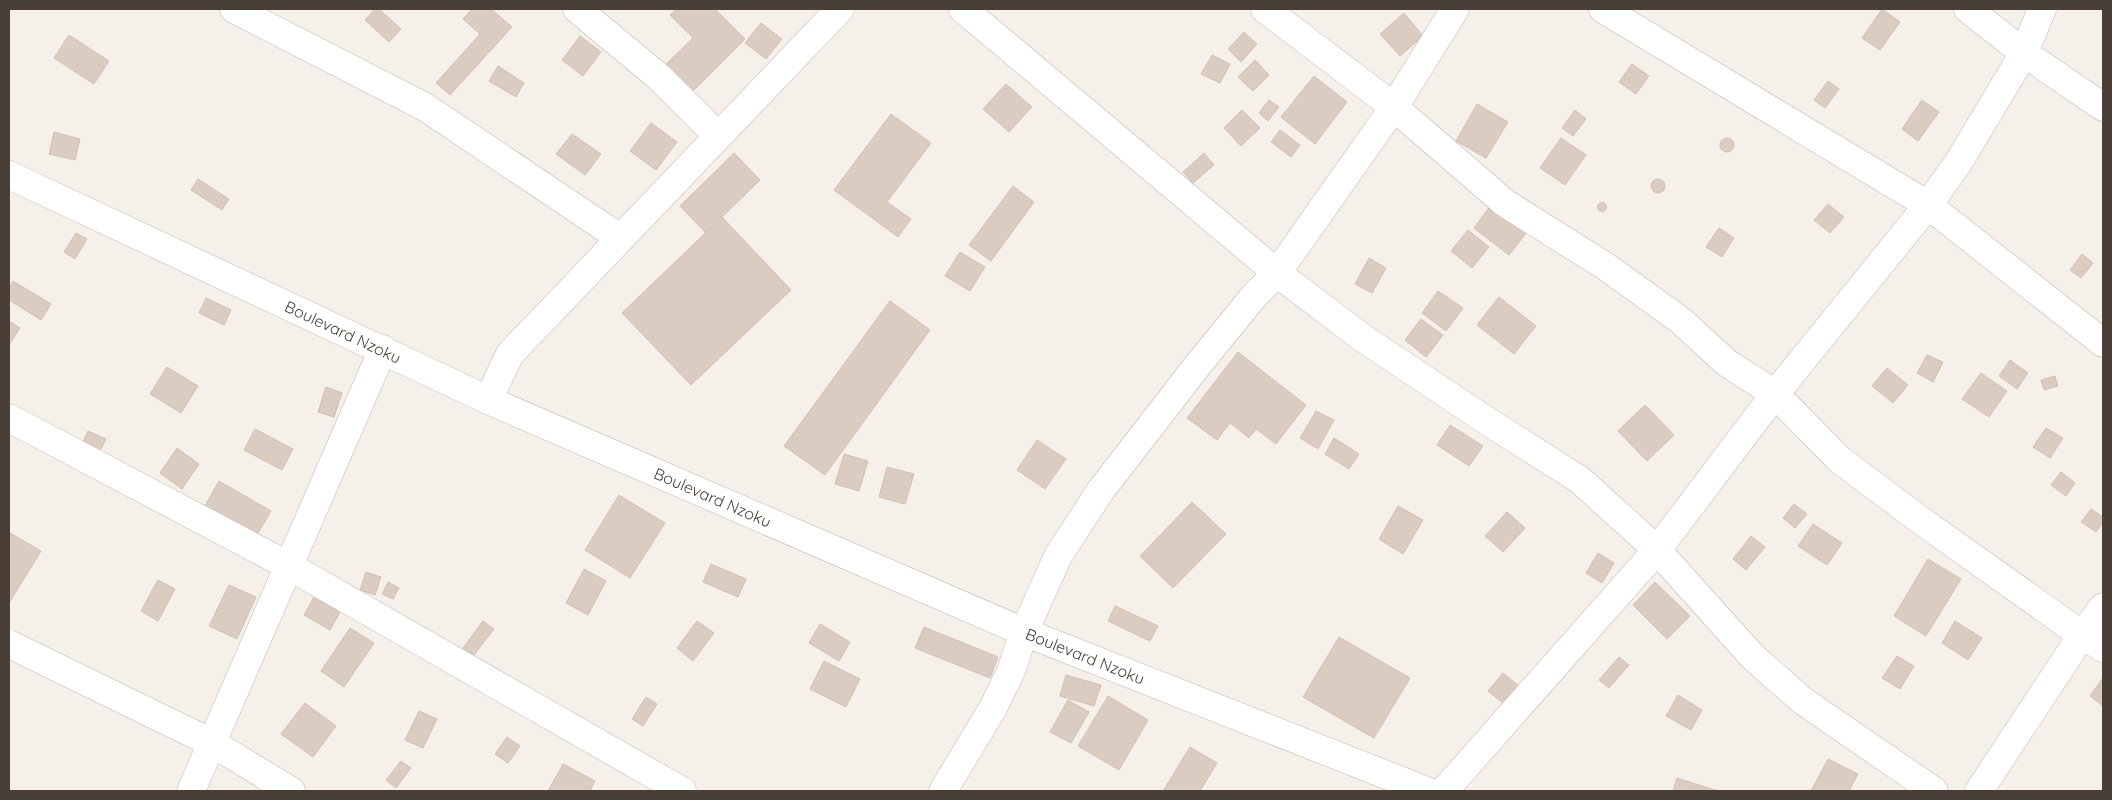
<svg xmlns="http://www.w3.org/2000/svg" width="2112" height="800" font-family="Quicksand,sans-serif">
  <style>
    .building { fill: #dbccc2; stroke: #d3c0b1 }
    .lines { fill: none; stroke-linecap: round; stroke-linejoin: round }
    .minor-casing { stroke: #c2b6ac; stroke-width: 29 }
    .minor { stroke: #fff; stroke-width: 28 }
    .labels { text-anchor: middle; stroke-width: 4; stroke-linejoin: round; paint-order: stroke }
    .street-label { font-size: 16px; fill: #4a3f37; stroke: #fff }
  </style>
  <rect width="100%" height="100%" fill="#f6f0ea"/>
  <g class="building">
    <path d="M375,9H379L401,29L389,42L365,20Z"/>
    <path d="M472,9H491L512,27L450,95L436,83L480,34L463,19Z"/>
    <path d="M676,9H715L745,39L688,96L661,69L693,38L670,15Z"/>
    <path d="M1882,9L1900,22L1880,50L1862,38Z"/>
    <path d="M1404,13L1423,36L1400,56L1380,34Z"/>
    <path d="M761,23L782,39L766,59L745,43Z"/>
    <path d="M1244,32L1257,44L1241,62L1228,49Z"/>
    <path d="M69,35L109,61L94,84L54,58Z"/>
    <path d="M580,36L601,52L583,76L562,60Z"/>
    <path d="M1212,55L1230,64L1220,83L1201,74Z"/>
    <path d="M1255,60L1269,75L1253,91L1238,77Z"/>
    <path d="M1632,64L1649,76L1636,94L1619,82Z"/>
    <path d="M498,66L524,83L516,97L489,81Z"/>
    <path d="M1314,76L1347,102L1315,144L1281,117Z"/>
    <path d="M1828,81L1839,89L1825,108L1814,100Z"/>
    <path d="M1006,84L1032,107L1009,132L983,109Z"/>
    <path d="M1269,100L1279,107L1268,121L1259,113Z"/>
    <path d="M1922,100L1939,112L1918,141L1902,129Z"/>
    <path d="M1477,104L1508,122L1486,158L1456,141Z"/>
    <path d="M1242,110L1260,128L1241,146L1224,128Z"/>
    <path d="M1575,110L1586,119L1573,136L1562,128Z"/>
    <path d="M891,114L931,143L887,202L911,219L898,237L834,190Z"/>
    <path d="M651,123L677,142L656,170L630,151Z"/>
    <path d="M1280,130L1300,145L1291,157L1271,142Z"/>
    <path d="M54,132L80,139L75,160L49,154Z"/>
    <path d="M572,134L601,154L585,175L556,154Z"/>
    <path d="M1561,138L1586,155L1565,185L1540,168Z"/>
    <circle cx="1727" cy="145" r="7"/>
    <path d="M734,153L760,180L706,233L680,206Z"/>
    <path d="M1204,153L1214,165L1193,183L1183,172Z"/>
    <path d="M198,179L229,199L222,210L191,190Z"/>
    <circle cx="1658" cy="186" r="7"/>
    <path d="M1013,186L1034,202L991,261L969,245Z"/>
    <circle cx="1602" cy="207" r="4.5"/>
    <path d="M1828,204L1844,217L1830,233L1814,220Z"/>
    <path d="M1491,205L1527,232L1509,255L1474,228Z"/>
    <path d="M722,217L791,290L691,385L622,313Z"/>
    <path d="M1719,228L1734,238L1722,257L1706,247Z"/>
    <path d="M1468,230L1489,247L1472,268L1451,251Z"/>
    <path d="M76,233L87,239L75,259L64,252Z"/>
    <path d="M960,252L985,267L970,291L945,276Z"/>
    <path d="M2082,254L2093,263L2081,278L2070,270Z"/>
    <path d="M1369,258L1386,268L1372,293L1355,284Z"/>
    <path d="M13,281L51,304L41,320L9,300V288Z"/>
    <path d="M1438,291L1463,308L1446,331L1422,313Z"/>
    <path d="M1499,297L1536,326L1514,354L1477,325Z"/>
    <path d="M206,298L231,310L224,325L199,313Z"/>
    <path d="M890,301L930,330L825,475L784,446Z"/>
    <path d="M1421,319L1443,335L1426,357L1405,340Z"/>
    <path d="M9,321L20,328L9,345Z"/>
    <path d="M1238,352L1306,405L1276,444L1256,429L1249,438L1230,423L1217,440L1187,418Z"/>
    <path d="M1927,355L1943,362L1933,382L1917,373Z"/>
    <path d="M2010,360L2028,373L2017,389L1999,376Z"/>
    <path d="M167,367L198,386L181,413L150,394Z"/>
    <path d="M1887,368L1908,385L1893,403L1872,386Z"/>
    <path d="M1981,373L2007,391L1989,417L1962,399Z"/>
    <path d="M2055,376L2058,386L2044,390L2041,380Z"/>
    <path d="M326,387L342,393L334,417L318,412Z"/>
    <path d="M1645,405L1674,435L1647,461L1618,431Z"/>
    <path d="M1316,411L1334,420L1318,449L1300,438Z"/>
    <path d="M1450,425L1483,446L1469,466L1437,445Z"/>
    <path d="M2046,428L2063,438L2050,458L2033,447Z"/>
    <path d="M255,429L293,449L282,470L244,450Z"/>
    <path d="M88,431L106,439L97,457L80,448Z"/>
    <path d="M1334,438L1359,454L1349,469L1325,454Z"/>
    <path d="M1037,440L1066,459L1045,489L1017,470Z"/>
    <path d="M177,448L199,464L182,489L160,473Z"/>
    <path d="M844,454L868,461L859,491L835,484Z"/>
    <path d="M887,467L914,474L905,504L879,497Z"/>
    <path d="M2061,472L2075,483L2066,496L2051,485Z"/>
    <path d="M219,481L271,511L257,535L205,506Z"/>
    <path d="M619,495L665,523L630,578L585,550Z"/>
    <path d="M1192,502L1226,534L1173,588L1140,556Z"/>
    <path d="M1794,504L1807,514L1795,528L1783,518Z"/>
    <path d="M1398,506L1423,520L1403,554L1379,539Z"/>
    <path d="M2091,509L2103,517V522L2096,532L2081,522Z"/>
    <path d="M1507,512L1525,528L1503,552L1485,536Z"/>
    <path d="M1813,524L1842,543L1827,565L1798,546Z"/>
    <path d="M10,533L41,551L9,603V535Z"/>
    <path d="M1751,536L1765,547L1746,570L1733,559Z"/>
    <path d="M1598,553L1614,563L1602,583L1586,573Z"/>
    <path d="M1928,559L1961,579L1926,636L1894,616Z"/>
    <path d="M711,564L746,579L738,597L703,582Z"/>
    <path d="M584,569L606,581L588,615L566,603Z"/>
    <path d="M366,572L381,577L375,595L360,590Z"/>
    <path d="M158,580L175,589L158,621L141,611Z"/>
    <path d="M388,582L399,588L393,599L382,594Z"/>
    <path d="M1655,582L1690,616L1667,639L1633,605Z"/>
    <path d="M229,585L256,597L237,639L209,626Z"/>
    <path d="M314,597L340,612L330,630L304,615Z"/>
    <path d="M1115,606L1158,626L1150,641L1108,621Z"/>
    <path d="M483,621L494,629L474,655L463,648Z"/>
    <path d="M697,621L714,633L693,661L677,648Z"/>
    <path d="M1955,621L1982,638L1968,660L1942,643Z"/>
    <path d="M820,624L850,642L839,661L809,643Z"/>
    <path d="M924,627L998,657L990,678L915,648Z"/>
    <path d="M350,628L374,643L344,687L321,671Z"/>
    <path d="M1339,637L1410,678L1374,738L1303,697Z"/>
    <path d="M1897,656L1914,666L1900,689L1882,678Z"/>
    <path d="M1619,657L1629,665L1609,688L1599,680Z"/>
    <path d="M824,661L860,679L846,707L810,689Z"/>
    <path d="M1503,673L1519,686L1504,704L1488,691Z"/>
    <path d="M1066,675L1101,685L1094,706L1060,696Z"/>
    <path d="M2102,679L2103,680V706L2090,696Z"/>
    <path d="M1678,695L1702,710L1691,730L1666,716Z"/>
    <path d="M1108,696L1148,720L1119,770L1078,746Z"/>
    <path d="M646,697L657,704L643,726L632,719Z"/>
    <path d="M1068,700L1089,712L1071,743L1050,732Z"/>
    <path d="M305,703L336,726L313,757L281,734Z"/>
    <path d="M419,711L437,719L423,748L405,740Z"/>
    <path d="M507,737L520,746L508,763L495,754Z"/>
    <path d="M1190,747L1217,763L1200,791H1163Z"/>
    <path d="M1828,759L1858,774L1849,791H1811Z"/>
    <path d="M401,761L411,768L396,788L386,780Z"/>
    <path d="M563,764L595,781L590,791H548Z"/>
    <path d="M1677,778L1718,791H1673Z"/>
  </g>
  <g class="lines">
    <defs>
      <g id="minor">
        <path d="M234,9L425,107L620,238"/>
        <path d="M577,9L659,77L718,136"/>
        <path d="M963,9L1277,273L1364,339L1484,419L1580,480L1657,550L1753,657L1803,701L1934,791"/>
        <path d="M1265,9L1394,107L1505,203L1605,266L1680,320L1727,363L1775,394L1840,460L1916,517L2082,635L2103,648"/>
        <path d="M1603,9L1928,205L2103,343"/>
        <path d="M1968,9L2024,53L2103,107"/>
        <path id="s1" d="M9,175L488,400L1024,632L1427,791"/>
        <path d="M488,400L510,354L840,9"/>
        <path d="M9,418L289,566L682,791"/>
        <path d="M9,644L212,743L291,791"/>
        <path d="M191,791L383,349"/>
        <path d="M943,791L993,708L1011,671L1024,632L1058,556L1101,490L1197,366L1255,295L1277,273L1394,107L1455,9"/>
        <path d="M1444,791L1657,550L1775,394L1928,205L1958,163L2024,53L2042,9"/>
        <path d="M1979,791L2082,635L2103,607"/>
      </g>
    </defs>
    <use href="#minor" class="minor-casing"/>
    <use href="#minor" class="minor"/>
  </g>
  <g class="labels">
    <g class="street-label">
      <text dy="6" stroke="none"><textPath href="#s1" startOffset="369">Boulevard Nzoku</textPath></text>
      <text dy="6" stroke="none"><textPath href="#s1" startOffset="774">Boulevard Nzoku</textPath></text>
      <text dy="6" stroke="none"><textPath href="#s1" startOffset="1179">Boulevard Nzoku</textPath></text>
    </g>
  </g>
  <rect width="2112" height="800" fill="none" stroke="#4a3f37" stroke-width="20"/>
</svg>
